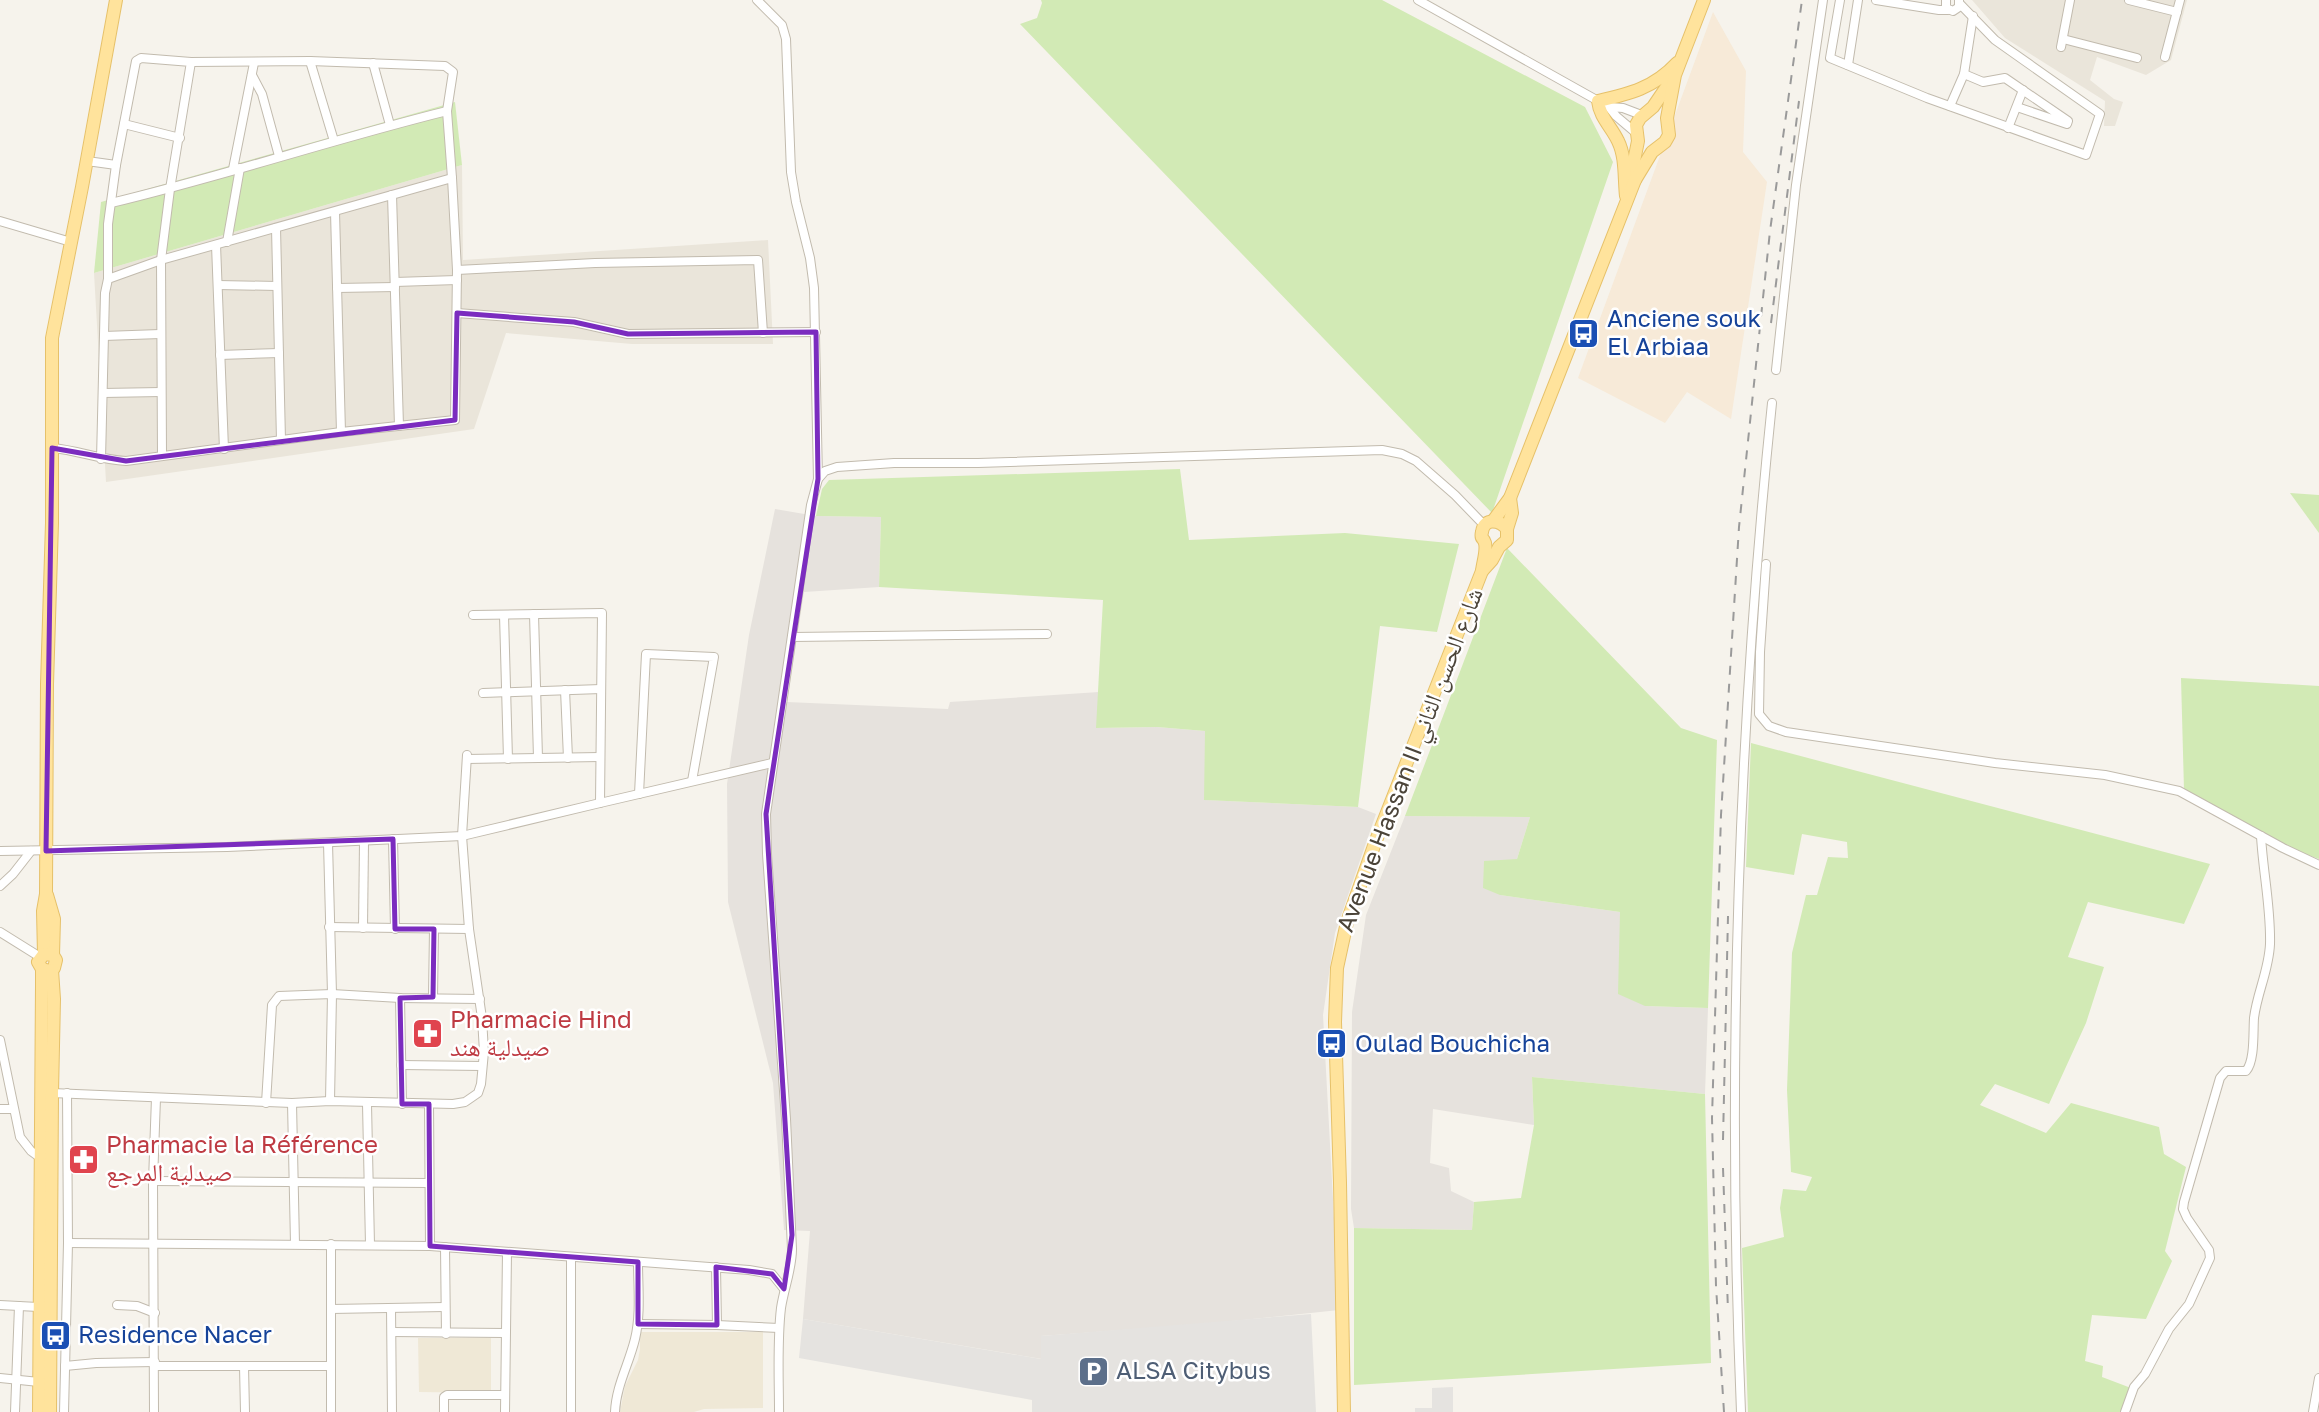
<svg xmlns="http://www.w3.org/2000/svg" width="2319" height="1412" font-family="'Golos Text','Noto Naskh Arabic',sans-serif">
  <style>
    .residential { fill: #eae5da }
    .commercial { fill: #f7ead8 }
    .industrial { fill: #e6e2dd }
    .education { fill: #efe8d6 }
    .green { fill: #d2eab5 }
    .parking { fill: #e5e3e0 }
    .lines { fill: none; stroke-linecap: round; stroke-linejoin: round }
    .street-casing { stroke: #c2bbae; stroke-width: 10 }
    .primary-casing { stroke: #e6c16a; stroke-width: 14 }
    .street { stroke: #fff; stroke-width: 8 }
    .primary { stroke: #ffe39c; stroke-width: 12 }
    .rail { stroke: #9a9a9a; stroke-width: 2; stroke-dasharray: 9 9; stroke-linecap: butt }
    .marked { fill: none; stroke: #7b2cbf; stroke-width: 5; stroke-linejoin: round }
    .labels { text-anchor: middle; stroke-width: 5; stroke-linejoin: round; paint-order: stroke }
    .transit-label { font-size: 24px; fill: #164399; stroke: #fff; text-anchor: start }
    .street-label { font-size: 24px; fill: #4b4439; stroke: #fff }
    .health-label { font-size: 24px; fill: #be3a42; stroke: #fff; text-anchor: start }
    .service-label { font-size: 24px; fill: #4e5e75; stroke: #fff; text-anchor: start }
  </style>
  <rect width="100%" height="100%" fill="#f6f3ec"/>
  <g class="residential">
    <path d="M1972,0H2187L2171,60L2146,75L2097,57L2090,80L2114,99L2123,102L2115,126H2104L2105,101L2005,38Z"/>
    <path d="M462,165L463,260L768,240L773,344H632L506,333L474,429L106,482L94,273Z"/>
  </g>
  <path class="commercial" d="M1713,12L1746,71L1743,152L1767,182L1731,419L1687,392L1665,423L1578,378Z"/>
  <g class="industrial">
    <path d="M775,509L816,516L881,517L879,587L804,592L787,702L948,709L950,702L1099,692L1097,728L1157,727L1205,731V800L1358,807L1376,814L1335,933L1323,1015L1339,1310L1204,1324L1041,1336L1042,1359L803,1319L810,1231L784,1230L773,1083L728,902L727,784L749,635Z"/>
    <path d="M1405,816L1530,817L1517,859L1500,895L1620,912L1645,1006L1708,1008L1705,1094L1532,1077L1534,1125L1433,1109L1430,1163L1449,1168L1451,1191L1474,1202L1472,1230L1354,1228L1351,1209L1352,1012L1366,915Z"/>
  </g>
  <g class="education">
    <path d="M640,1332H763V1408L704,1409L694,1412H620L625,1386L638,1360L640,1349Z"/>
    <path d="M418,1338H491V1393L419,1392Z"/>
  </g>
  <g class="green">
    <path d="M1041,0H1382L1585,107L1613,162L1492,513L1020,24L1037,18L1042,3Z"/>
    <path d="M455,102L462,165L94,273L101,202Z"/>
    <path d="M1180,469L1189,540L1345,533L1459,544L1437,632L1380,626L1358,807L1204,800L1205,731L1157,727L1096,728L1103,600L879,587L881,517L816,516L822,489L829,480Z"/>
    <path d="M2290,493L2319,495V533Z"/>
    <path d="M1507,548L1681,728L1717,740L1708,1008L1645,1006L1618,994L1620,912L1500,895L1483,888L1484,861L1517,859L1530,817L1405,816Z"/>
    <path d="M2181,678L2319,686V859L2292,849L2184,790Z"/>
    <path d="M1751,743L2210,864L2184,924L2088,902L2068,957L2104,967L2086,1023L2049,1104L1995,1084L1980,1105L2046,1133L2071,1103L2159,1127L2164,1154L2186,1167L2165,1251L2172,1261L2146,1319L2092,1315L2085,1361L2103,1366L2102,1377L2131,1388L2122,1412H1748L1742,1248L1784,1237L1780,1208L1783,1189L1806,1191L1812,1177L1791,1172L1787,1090L1792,953L1806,895H1817L1828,857L1848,858L1847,842L1802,834L1794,875L1746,867Z"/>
    <path d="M1532,1077L1705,1094L1711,1363L1354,1385V1228L1472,1230L1474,1202L1521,1198L1534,1125Z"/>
  </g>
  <g class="parking">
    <path d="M1311,1314L1316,1412H1032V1400L799,1358L803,1319L1041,1359V1336Z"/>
    <path d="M1453,1387V1412H1415V1408H1432V1388Z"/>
  </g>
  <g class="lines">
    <defs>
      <g id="street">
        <path d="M757,0L782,25L786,39L791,172L796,202L810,258L814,288L818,479"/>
        <path d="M1418,0L1609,107L1623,108L1644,116"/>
        <path d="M1840,0L1830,58L1927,98L2086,155L2100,114L1995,40L1960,4"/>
        <path d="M1876,0L1939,10H1948"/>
        <path d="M1946,0V8L1953,11L1959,7V0"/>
        <path d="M2129,0L2177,12"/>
        <path d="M2063,39L2137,58"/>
        <path d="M2061,47L2070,0"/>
        <path d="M2165,57L2180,0"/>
        <path d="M310,61L334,141"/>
        <path d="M191,62L310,61L445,66L453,72L447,111"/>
        <path d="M373,63L390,125"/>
        <path d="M1848,65L1858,0"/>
        <path d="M1964,74L1983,82L2005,78L2068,121L2067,124L2017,107"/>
        <path d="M252,75L262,94L279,156"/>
        <path d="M1950,106L1964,74L1973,16"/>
        <path d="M1609,107L1616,116L1636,133"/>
        <path d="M124,124L180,138"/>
        <path d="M2008,128L2023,90"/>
        <path d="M87,161L116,165"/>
        <path d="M233,169L254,63"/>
        <path d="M392,195L399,426"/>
        <path d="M111,203C224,176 334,139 447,111L452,178"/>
        <path d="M335,212L341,432"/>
        <path d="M0,221L71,242"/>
        <path d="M276,228L281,440"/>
        <path d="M227,242L240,168"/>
        <path d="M216,245L224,449"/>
        <path d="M457,270L595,263L758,260L763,333"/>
        <path d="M108,279V224L116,165L136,61L141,58L191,62L170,189L161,260L162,456"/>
        <path d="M395,282L457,280"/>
        <path d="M218,285L277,286"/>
        <path d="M337,288L395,287"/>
        <path d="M457,313L574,322L628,334L816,332"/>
        <path d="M104,336L160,334"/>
        <path d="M220,355L279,353"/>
        <path d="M1776,370L1796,185L1823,0"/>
        <path d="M103,393L161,392"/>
        <path d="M52,448C78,450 100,460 126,461L341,432L455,420L457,270L452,178L161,260L108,279L105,293L101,459"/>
        <path d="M1766,564L1760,652L1759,714L1769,726L1786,732L1995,763L2105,775L2179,791L2283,848L2319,865"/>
        <path d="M534,614L538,758"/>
        <path d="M504,615L508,759"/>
        <path d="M792,637L1047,634"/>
        <path d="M565,690L568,758"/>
        <path d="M483,693L601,689"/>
        <path d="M467,759L600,757"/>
        <path d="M639,794L646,654L714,657L692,781"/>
        <path d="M600,803L772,763"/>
        <path d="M393,839L395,929"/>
        <path d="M328,843L332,994L330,1101"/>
        <path d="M0,851L227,847L462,836L600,803L602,613L473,615"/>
        <path d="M0,886L13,874L31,851"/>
        <path d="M329,927L469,929"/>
        <path d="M363,928L364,842"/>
        <path d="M0,932L40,957"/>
        <path d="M433,997L434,929"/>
        <path d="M400,998L402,1104"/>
        <path d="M0,1040L20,1137L31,1151L42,1159"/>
        <path d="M401,1065L482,1066"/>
        <path d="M52,1093L292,1103L330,1101L453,1104L465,1102L478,1093L481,1084L484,1052L482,1018L469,929L462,836L467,755"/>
        <path d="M266,1103L272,1005L279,996L332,994L400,998L480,999"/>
        <path d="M292,1103L295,1244"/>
        <path d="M367,1104L370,1245"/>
        <path d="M429,1104L430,1246"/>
        <path d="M0,1109H13"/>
        <path d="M153,1181L429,1183"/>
        <path d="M68,1243L430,1246L749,1270L772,1274L784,1289"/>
        <path d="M445,1247L446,1334"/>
        <path d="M571,1258V1412"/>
        <path d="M0,1305L38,1307"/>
        <path d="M117,1305L137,1306L155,1313"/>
        <path d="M391,1308L392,1412"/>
        <path d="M331,1309L445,1307"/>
        <path d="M638,1324L717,1325L716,1267"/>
        <path d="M717,1325L779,1328"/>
        <path d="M392,1332L505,1333"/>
        <path d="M65,1366L96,1363L155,1362"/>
        <path d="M155,1366H331"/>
        <path d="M244,1366L245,1412"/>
        <path d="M0,1378L39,1382"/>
        <path d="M15,1412L19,1306"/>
        <path d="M64,1412L68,1243L67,1093"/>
        <path d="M154,1412L153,1181L156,1098"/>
        <path d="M331,1412V1244"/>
        <path d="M444,1412V1397L447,1395H505"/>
        <path d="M505,1412L507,1252"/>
        <path d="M615,1412C616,1386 629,1364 635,1339C641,1314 638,1287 638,1262"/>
        <path d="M779,1412C779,1377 777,1342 781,1308C784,1288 792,1269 792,1249L786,1119L767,854L766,814L811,505L818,479L825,471L837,467L894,463H978L1382,450L1402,454L1416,461L1455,495L1485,526"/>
        <path d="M1741,1412C1727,1075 1737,739 1772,403"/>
        <path d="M2125,1412L2134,1387L2145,1374L2169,1329L2189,1304L2210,1258L2209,1250L2187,1218L2183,1209L2184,1202L2220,1078L2226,1071H2246C2255,1061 2253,1032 2254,1018C2257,993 2269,970 2270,944C2271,908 2263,872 2261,836"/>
        <path d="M2313,1412L2319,1378"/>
      </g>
      <g id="primary">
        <path d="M1635,180L1633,166L1638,141L1636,125L1640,118L1653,107L1674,76"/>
        <path d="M1626,196C1624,178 1626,157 1618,141C1611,126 1600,118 1598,101C1629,94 1654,88 1677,63"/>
        <path d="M1493,521L1510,498L1635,180L1652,152L1665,142L1669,135L1667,118L1675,75L1704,0"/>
        <path d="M1482,571L1492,560L1499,547L1507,540V529L1512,513L1510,498"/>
        <path d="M47,895L54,919L53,955"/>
        <path d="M44,954L43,911L46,894L47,684L52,523V338L82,187L116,0"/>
        <path d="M39,1412L42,985V969L38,962L44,954L53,955L56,960L54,968L50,971L42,969"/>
        <path d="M50,1412L52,1093L54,999L52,970"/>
        <path d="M1344,1412L1340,1183L1335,1022L1337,968L1347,922L1375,843L1482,571C1483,562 1487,551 1485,543C1483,536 1480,540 1482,532C1484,517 1500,520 1507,529"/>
      </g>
    </defs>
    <use href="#street" class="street-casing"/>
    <use href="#primary" class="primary-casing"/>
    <use href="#street" class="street"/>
    <use href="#primary" class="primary"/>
    <g class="rail">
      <path d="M1771,323L1799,101"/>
      <path d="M1723,1140L1728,916"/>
      <path d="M1723,1168L1728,1311"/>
      <path d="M1724,1412L1716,1286L1712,1118L1721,815L1739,527L1770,231L1802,0"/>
    </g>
  </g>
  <path class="marked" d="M457,313L574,322L628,334L816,332L818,479L766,814L792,1235L784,1289L772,1274L716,1267L717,1325L638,1324V1262L430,1246L429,1104H402L400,998L433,997L434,929H395L393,839L46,851L52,448L126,461L455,420Z"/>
  <defs>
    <symbol id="bus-square" viewBox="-11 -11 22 22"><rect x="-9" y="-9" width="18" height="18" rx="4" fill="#1a4fb4" stroke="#fff"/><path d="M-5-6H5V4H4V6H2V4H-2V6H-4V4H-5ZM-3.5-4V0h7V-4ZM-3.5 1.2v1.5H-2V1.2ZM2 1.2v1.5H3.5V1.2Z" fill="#fff"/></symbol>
    <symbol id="pharmacy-square" viewBox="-11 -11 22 22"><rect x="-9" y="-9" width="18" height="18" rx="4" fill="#e0444e" stroke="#fff"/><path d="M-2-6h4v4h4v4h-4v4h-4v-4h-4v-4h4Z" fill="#fff"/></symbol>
    <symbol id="parking-square" viewBox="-11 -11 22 22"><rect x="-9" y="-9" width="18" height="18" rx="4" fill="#5c6f8a" stroke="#fff"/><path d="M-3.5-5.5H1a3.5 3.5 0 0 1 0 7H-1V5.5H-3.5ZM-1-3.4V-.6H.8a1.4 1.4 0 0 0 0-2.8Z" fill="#fff"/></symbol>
  </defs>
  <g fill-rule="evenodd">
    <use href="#bus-square" x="1566" y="316" width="35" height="35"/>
    <use href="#pharmacy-square" x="410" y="1016" width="35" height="35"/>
    <use href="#bus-square" x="1314" y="1026" width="35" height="35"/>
    <use href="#pharmacy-square" x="66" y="1142" width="35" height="35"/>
    <use href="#bus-square" x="38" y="1318" width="35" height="35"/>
    <use href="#parking-square" x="1076" y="1354" width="35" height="35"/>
  </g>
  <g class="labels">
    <g class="transit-label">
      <text x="1607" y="327">Anciene souk<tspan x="1607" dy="28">El Arbiaa</tspan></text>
      <text x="1355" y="1052">Oulad Bouchicha</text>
      <text x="78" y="1343">Residence Nacer</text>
    </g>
    <g class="street-label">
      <text transform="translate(1410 760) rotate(-69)" y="8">Avenue Hassan II شارع الحسن الثاني</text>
    </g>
    <g class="health-label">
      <text x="450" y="1028">Pharmacie Hind<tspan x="450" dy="28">صيدلية هند</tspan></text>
      <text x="106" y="1153">Pharmacie la Référence<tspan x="106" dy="28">صيدلية المرجع</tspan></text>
    </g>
    <g class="service-label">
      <text x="1116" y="1379">ALSA Citybus</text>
    </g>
  </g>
</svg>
